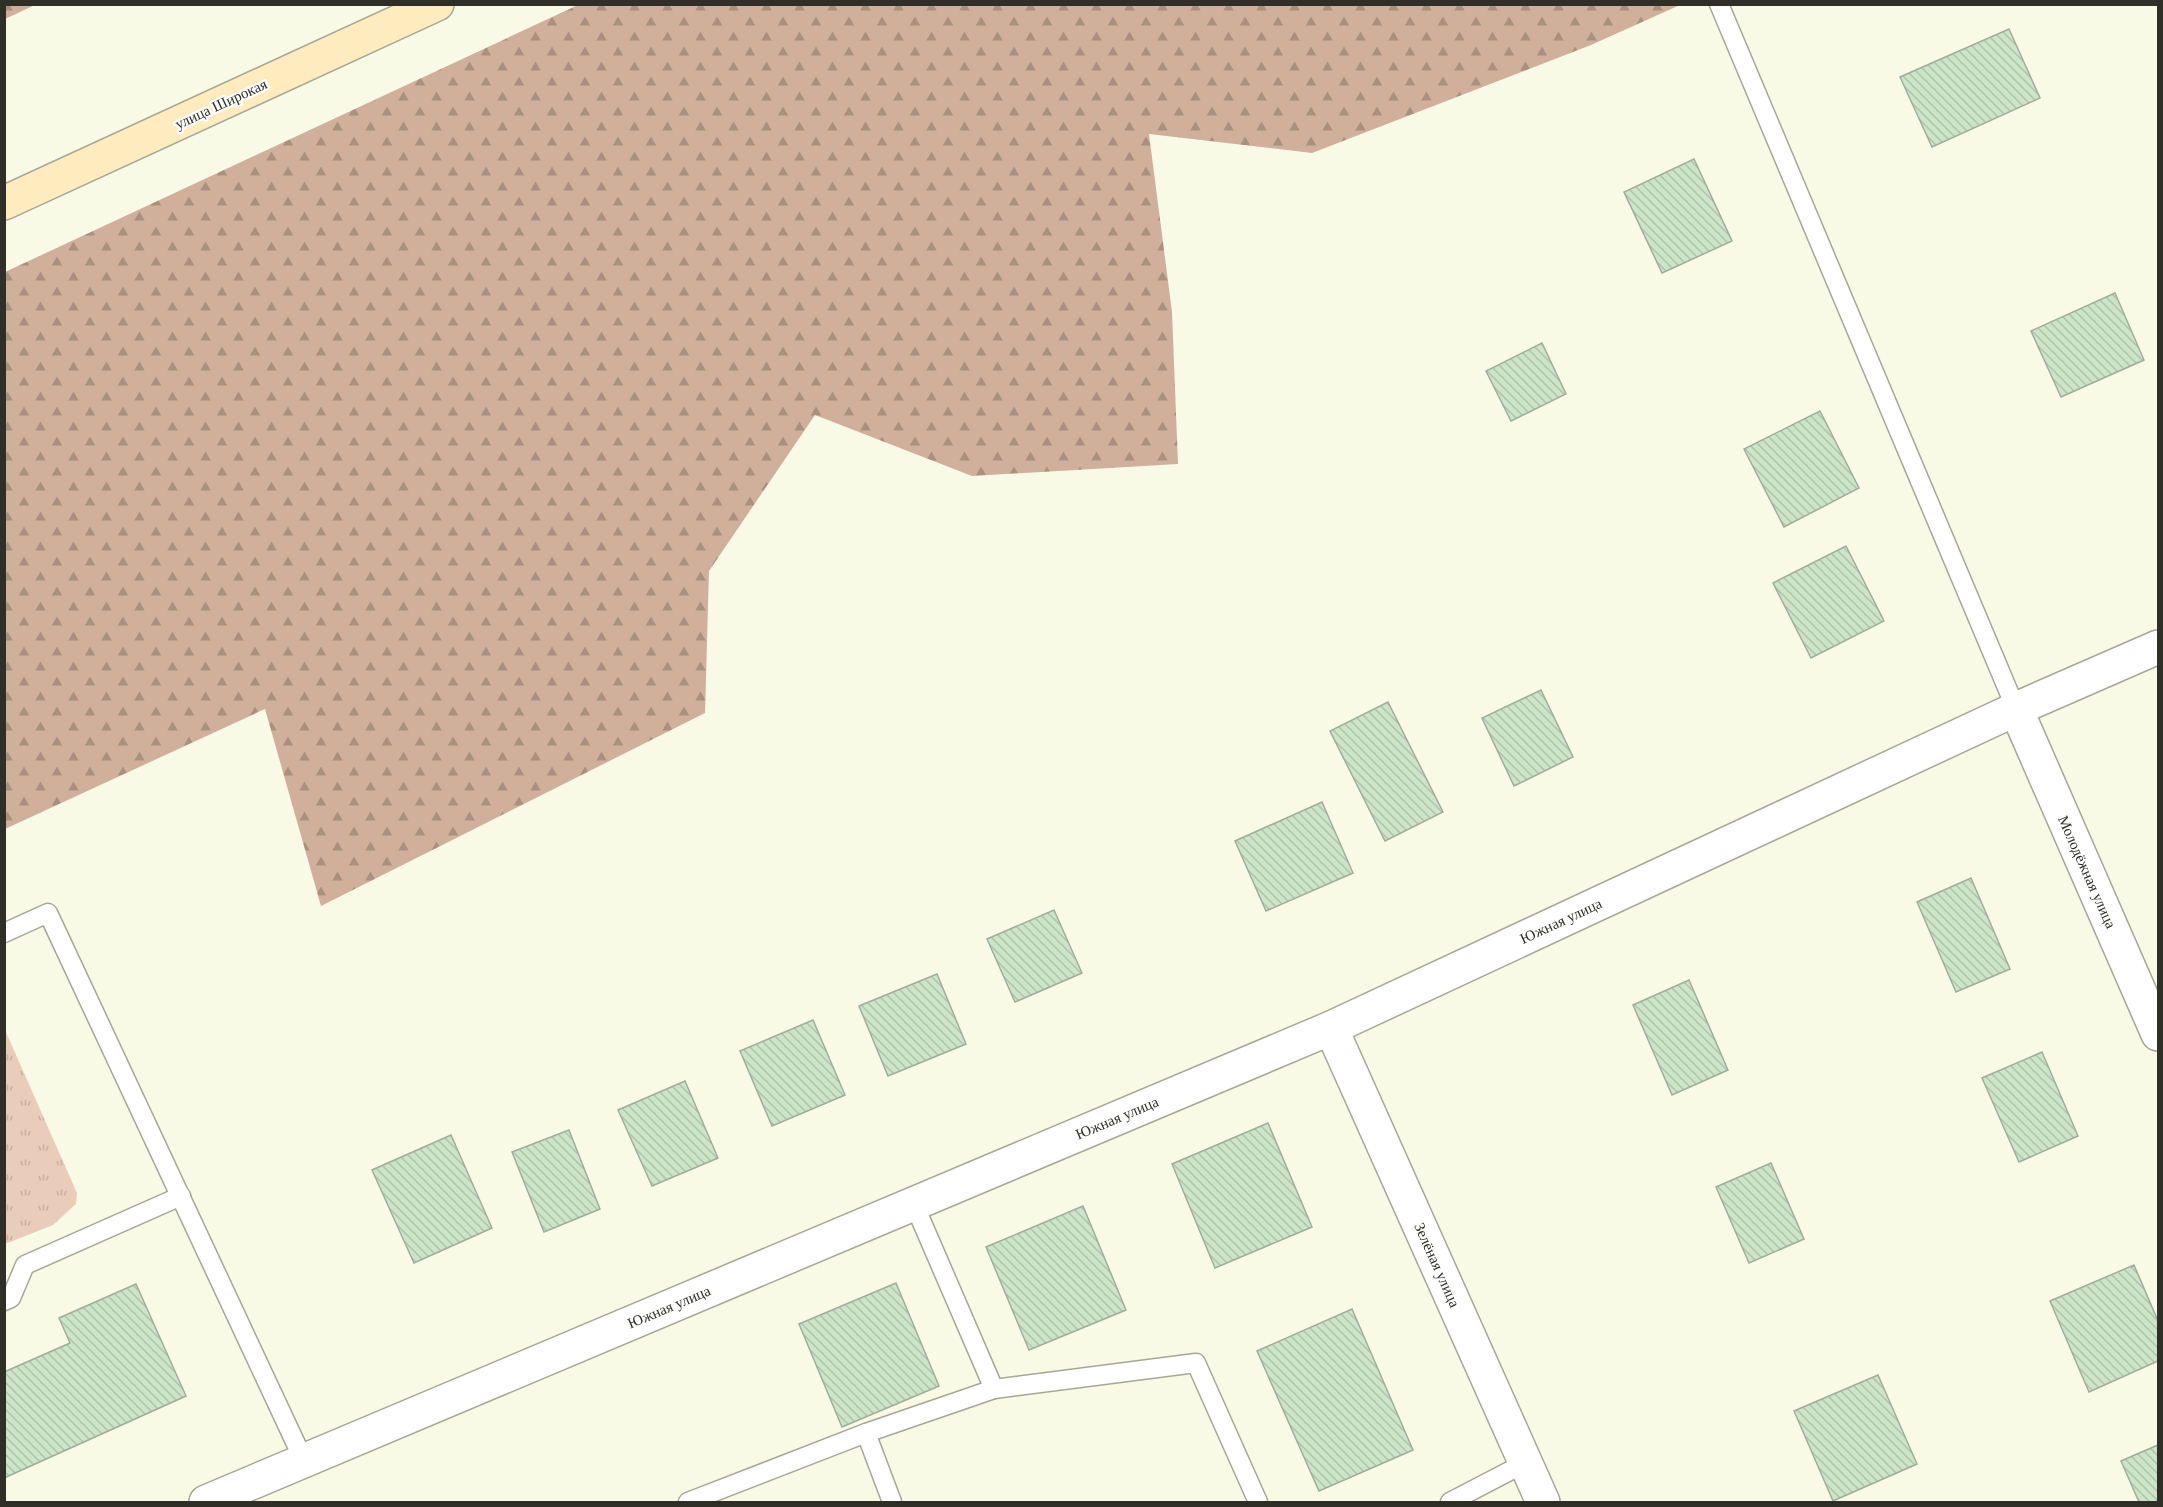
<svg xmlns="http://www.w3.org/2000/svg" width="2163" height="1507" font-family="Georgia,serif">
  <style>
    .grass { fill: url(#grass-tufts) }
    .forest { fill: url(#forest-firs) }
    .building { fill: url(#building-back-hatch); stroke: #a0ad9e; stroke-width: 1.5 }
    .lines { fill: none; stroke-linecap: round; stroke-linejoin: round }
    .service-casing { stroke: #a6a795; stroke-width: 21 }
    .minor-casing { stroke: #a6a795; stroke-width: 36 }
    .secondary-casing { stroke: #a6a795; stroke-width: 36 }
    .service { stroke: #fff; stroke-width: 18 }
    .minor { stroke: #fff; stroke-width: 33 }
    .secondary { stroke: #ffecbe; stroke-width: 33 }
    .labels { text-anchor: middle; stroke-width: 4.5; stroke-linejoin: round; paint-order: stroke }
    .street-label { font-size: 15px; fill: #2f2f28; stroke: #fff }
  </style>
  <defs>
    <pattern id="grass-tufts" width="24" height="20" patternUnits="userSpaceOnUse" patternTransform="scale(1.5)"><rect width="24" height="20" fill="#eaccba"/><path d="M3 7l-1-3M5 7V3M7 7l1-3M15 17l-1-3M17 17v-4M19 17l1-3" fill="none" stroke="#c9b0a0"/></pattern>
    <pattern id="forest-firs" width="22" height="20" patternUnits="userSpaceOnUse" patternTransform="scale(1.5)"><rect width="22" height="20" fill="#d1b09b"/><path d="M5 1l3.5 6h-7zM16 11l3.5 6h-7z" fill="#aa907e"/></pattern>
    <pattern id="building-back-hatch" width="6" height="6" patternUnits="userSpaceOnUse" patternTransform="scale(1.5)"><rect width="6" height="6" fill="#cce4c7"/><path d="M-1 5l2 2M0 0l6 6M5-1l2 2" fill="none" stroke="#b0c4ab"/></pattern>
  </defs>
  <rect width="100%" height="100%" fill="#f8fae6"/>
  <path class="grass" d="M5,1030L77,1193L76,1204L53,1225L5,1244Z"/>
  <g class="forest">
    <path d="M5,4H35V5L5,19Z"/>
    <path d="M578,5V4L1680,5L1591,45L1312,153L1149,134L1172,312L1178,464L972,476L815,415L709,571L705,713L321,906L265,709L5,829V272Z"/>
  </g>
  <g class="building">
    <path d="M2009,29L2040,98L1932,147L1900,77Z"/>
    <path d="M1694,159L1732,241L1662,273L1624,192Z"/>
    <path d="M2115,293L2144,360L2061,397L2031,331Z"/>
    <path d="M1542,343L1566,394L1511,421L1486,371Z"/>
    <path d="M1820,411L1859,488L1784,527L1744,449Z"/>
    <path d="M1846,546L1884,621L1811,658L1773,583Z"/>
    <path d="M1541,690L1573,757L1514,786L1482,718Z"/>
    <path d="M1388,702L1443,812L1385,841L1330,731Z"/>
    <path d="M1322,802L1353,873L1266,911L1235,841Z"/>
    <path d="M1971,878L2010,969L1956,992L1917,902Z"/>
    <path d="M1054,910L1082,973L1015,1002L987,939Z"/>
    <path d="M937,974L966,1044L888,1076L859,1006Z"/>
    <path d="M1689,980L1728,1070L1672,1095L1633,1005Z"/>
    <path d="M813,1020L845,1095L772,1126L740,1051Z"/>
    <path d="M2042,1052L2078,1136L2019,1162L1982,1078Z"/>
    <path d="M685,1081L718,1158L652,1186L618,1110Z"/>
    <path d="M1268,1123L1312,1227L1215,1268L1172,1164Z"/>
    <path d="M569,1130L600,1209L544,1232L512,1152Z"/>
    <path d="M451,1135L492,1228L414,1263L372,1170Z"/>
    <path d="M1771,1163L1804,1239L1749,1263L1716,1187Z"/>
    <path d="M1083,1206L1126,1310L1029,1350L986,1247Z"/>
    <path d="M2134,1265L2158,1321V1361L2089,1392L2050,1301Z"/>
    <path d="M896,1283L939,1386L842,1427L799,1324Z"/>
    <path d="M136,1284L186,1396L4,1478V1372L70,1343L59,1318Z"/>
    <path d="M1352,1309L1413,1450L1319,1491L1257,1351Z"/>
    <path d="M1878,1375L1917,1464L1833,1501L1794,1411Z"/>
    <path d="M2158,1445V1502H2139L2121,1461Z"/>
  </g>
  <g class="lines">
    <defs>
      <g id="service">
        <path d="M1719,4L2016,709"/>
        <path d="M4,933L48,913L304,1461"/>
        <path d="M914,1204L994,1389L1196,1363L1258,1502"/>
        <path d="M4,1301L11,1298L25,1265L181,1196"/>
        <path d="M866,1433L892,1502"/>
        <path d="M688,1502L866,1433L994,1389"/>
        <path d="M1450,1502L1525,1463"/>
      </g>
      <g id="minor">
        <path d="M2016,709L2158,1034"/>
        <path d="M1331,1028L1543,1502"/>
        <path d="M206,1502L1331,1028L2016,709L2158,647"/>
      </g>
      <path id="secondary" d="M4,203L437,4"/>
    </defs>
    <use href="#service" class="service-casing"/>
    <use href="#minor" class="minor-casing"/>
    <use href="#secondary" class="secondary-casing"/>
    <use href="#service" class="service"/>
    <use href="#minor" class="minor"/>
    <use href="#secondary" class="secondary"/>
  </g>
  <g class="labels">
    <g class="street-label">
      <text transform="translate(221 104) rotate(-25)" y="5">улица Широкая</text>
      <text transform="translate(2087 872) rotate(66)" y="5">Молодёжная улица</text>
      <text transform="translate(1561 921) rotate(-25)" y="5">Южная улица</text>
      <text transform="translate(1117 1118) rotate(-23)" y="5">Южная улица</text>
      <text transform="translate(1437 1265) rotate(66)" y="5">Зелёная улица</text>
      <text transform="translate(669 1307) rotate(-23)" y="5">Южная улица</text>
    </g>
  </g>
  <rect width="2163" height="1507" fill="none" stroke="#2f2f28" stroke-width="12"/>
</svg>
